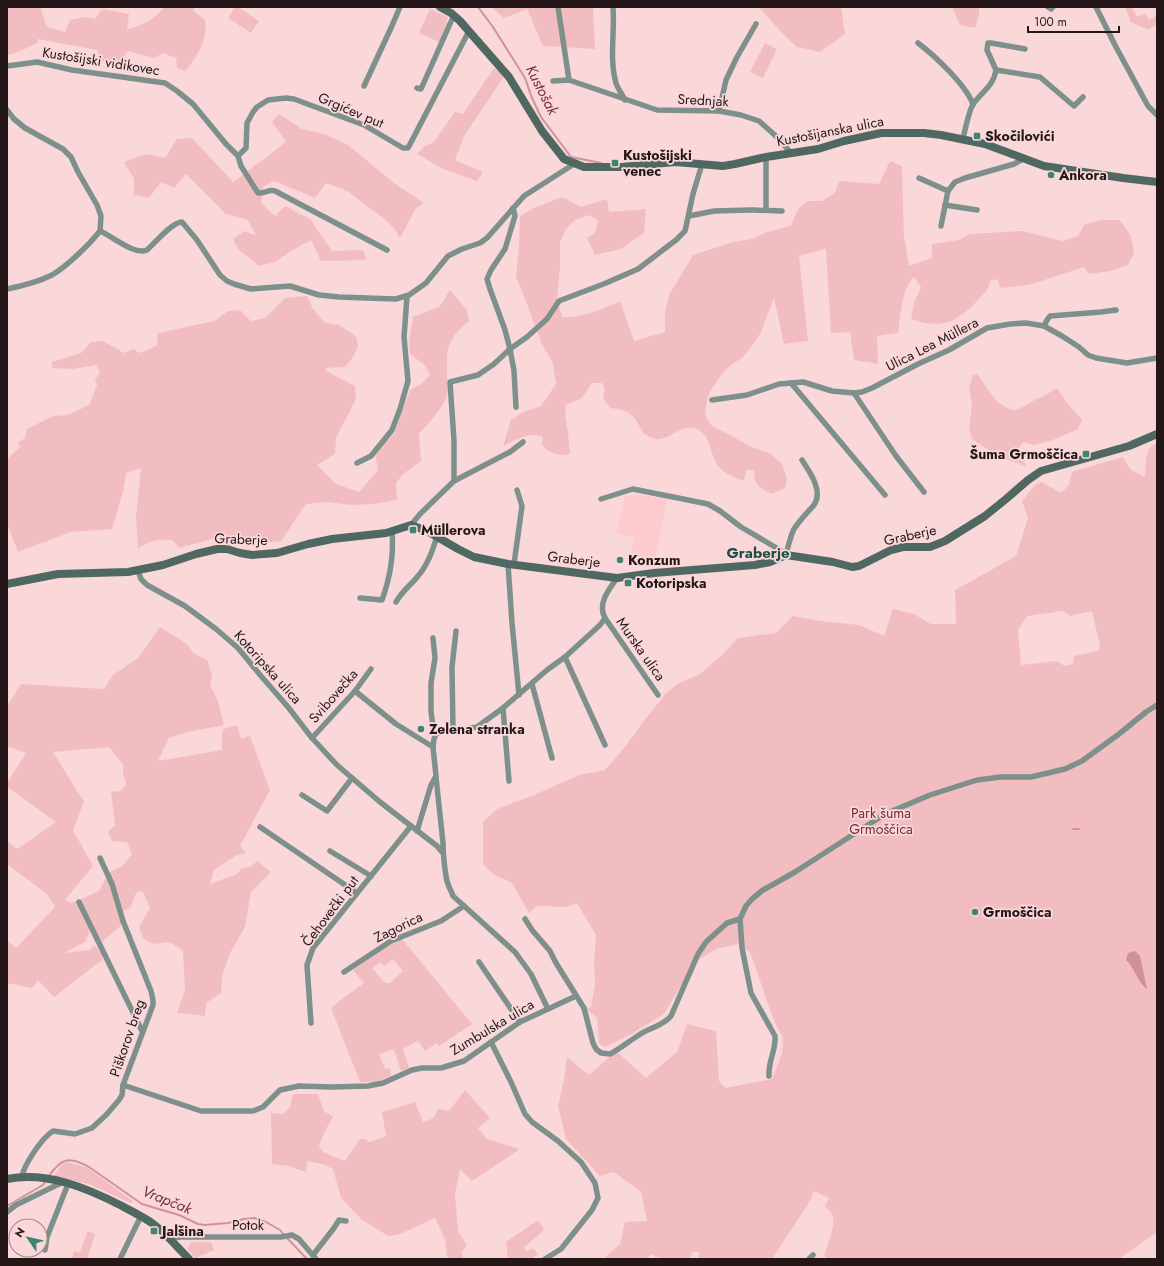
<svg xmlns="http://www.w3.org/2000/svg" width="1164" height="1266" font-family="Jost,sans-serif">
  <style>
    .built { fill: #fdcace }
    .green { fill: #f2bdc0; fill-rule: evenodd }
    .water { fill: #d19297 }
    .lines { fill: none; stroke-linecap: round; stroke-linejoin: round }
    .stream { stroke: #d19297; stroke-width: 2 }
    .street { stroke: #7e908b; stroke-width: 5.5 }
    .secondary { stroke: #4f6962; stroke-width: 8 }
    .poi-dot { fill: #418373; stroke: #fad8da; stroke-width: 1.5 }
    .labels { text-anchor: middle; stroke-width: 3.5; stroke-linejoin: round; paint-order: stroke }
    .street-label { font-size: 14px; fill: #251718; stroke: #fad8da }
    .poi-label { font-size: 14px; font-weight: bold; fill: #251718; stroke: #fad8da; text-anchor: start }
    .park-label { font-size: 14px; fill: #752a35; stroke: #fad8da }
    .water-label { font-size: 15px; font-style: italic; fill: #792d38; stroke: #fad8da }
    .neighbourhood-label { font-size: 15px; font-weight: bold; fill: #194f44; stroke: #fad8da }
  </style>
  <rect width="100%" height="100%" fill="#fad8da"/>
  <path class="built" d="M634,494L667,499L654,565L639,564V559L630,557L635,538L616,533L625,497Z"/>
  <g class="green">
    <path d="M7,7H40L47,27L65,32L70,20L85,17L95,19L102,9L129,14L127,30C141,25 155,20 164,7H195L193,10L205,20C208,42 198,53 186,71L177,68L176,58L163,53L154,58L128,51L121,61H100L97,50L38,39V42L27,48L7,56Z"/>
    <path d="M235,7H238L259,21L251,33L228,18Z"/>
    <path d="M491,7H593L595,49L543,46L527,9L504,18Z"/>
    <path d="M759,7H841L845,34L820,52L797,47L782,33Z"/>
    <path d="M952,7H979V15L975,28L960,25Z"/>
    <path d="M1125,7H1132L1137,17L1146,14L1149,20L1157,15V24L1148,30L1131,22Z"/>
    <path d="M430,9L448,17L445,30L439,42L419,33Z"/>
    <path d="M765,43L777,49L763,78L750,72Z"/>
    <path d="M494,68L505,75L464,136L455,160L483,172L477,181L443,169L417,154L425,146L434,142L455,112L463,114Z"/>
    <path d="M279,114L302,129L324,134L348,145L394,183L424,203L416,208L400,238L393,227L383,218L347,191L326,183L315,198L274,181L263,187L261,203L275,216L285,206L310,219L332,251L363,250L367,260L321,261L311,240L291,251L275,262L259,266L238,249L233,239L244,231L256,235L248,220L226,214L186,174L174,188L161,182L149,198L134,195V179L124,162L146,154L165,158L177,139L192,138L233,182L286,142L272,122Z"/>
    <path d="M890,161L902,166L904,236L909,266L932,258V244L959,240L969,234L1022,231L1063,241L1078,236L1084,225L1100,220H1120L1131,236L1134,253L1128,265L1111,271L1089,274L1084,267L1029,285L1000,288L998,279L990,281C989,290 983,295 977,301C956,324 940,329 911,319L914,303L921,287L914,277C901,290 901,315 898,333L877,336L878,364L854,360L850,332L831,333L826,249L799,256L808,341L784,344L774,298L761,332L755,342L743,357L731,365L722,374L710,391L707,400L705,414L711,425L752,447L771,454L782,464L787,479L785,488L772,494C759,487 754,486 754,470H746L744,481C736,478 726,475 720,468C709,457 712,432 694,428C680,425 669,441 656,439C652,438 648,436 644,434C634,416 632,410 610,408L603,398L605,390L602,383H592L582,398L566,405L565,416L568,432L570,454C559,457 549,453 542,445L543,437C530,431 516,440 503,446L511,420L524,412L541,406L556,384L553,364L541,342L524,296L516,277L519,246L520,216L534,208L562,197L581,207L607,199L609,212L646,209L644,233L621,249L595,255L587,238L595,233L598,221L590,215L575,220L566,229L560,242V269L557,299L562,317C583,318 600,310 620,301L634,341L665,332V313L669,295L693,255L733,242L752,239L767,232L791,226L798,209L807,201H822L835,193L839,181L879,184Z"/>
    <path d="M450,290L467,310L469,321C445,341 447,349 447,378C447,383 449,389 447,394C444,408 428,423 419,434L421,461L403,474L396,483L397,500L374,504L351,505L328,502L306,504L281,541L263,543L248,542L234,537L224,536L179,548L172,540C159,539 149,540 138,549L136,517L141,468L126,473L123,492L112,529L71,532L18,552L8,526H7V459L20,447L18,442L25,438L27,429L53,416L68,415L89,405L97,385L95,380L100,373L96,365L73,369L52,368V362L81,353L91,342L103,341L124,353L134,349L139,353L148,350L157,345L158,333L214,321L228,311L240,310L251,321L265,318L285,298L307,296L313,309L325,323L339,325L356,336L358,347L352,359L345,367L326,368V371L355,386L356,399L336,438L335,454L317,465L336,484L359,492L378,470L375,454L395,432L410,390L421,384L430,375L425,365L410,354L409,342L413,317L440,306Z"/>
    <path d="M977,374L998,403L1014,411C1021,409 1025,405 1031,402C1041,397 1048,394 1057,388L1068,404L1082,420L1078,429L1053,440L1034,445L1023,442L1017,451L1027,467L1012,461L1000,458L972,439L969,428L972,405L969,388L973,375Z"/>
    <path d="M1157,443V1232L1119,1259H828L824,1256C827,1246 837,1223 832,1214C831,1211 827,1209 825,1206L829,1198L814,1191L810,1201L772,1259H699V1252H693L689,1259H662L650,1254L648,1259H603L620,1244L625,1222L647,1221L641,1192L614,1172L600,1176L566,1139L558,1106L564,1080L567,1057L589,1075L616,1051L646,1078L677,1052L687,1024L716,1031L719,1081L725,1088L772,1079L782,1054L783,1038L774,1021L750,952L738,944L716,949L695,962L664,1014L628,1036L605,1047L599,1044L597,1018L586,1009L591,1007L595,984L594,964L596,935L577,903L566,907L537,906L529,913L512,883L494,875L483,864V822L497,809L534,795L579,775L605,770L624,748L643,722L667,692L679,683L700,674L724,653L738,638L776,633L793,616L820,621L859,625L884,636L893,609L914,614L931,624H956L955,590L1016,556L1028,518L1022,501L1035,485L1042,482L1061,493L1069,485L1072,472L1123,457L1131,470L1145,477C1146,467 1144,447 1157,443ZM1063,611L1070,616L1092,611L1100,646L1098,651L1074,656L1073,664L1065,666L1056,661L1021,665L1018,630L1027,616Z"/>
    <path d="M160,627L187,644L193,653L207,660L212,675L210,685L218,701L224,725L188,732L169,738L158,761L222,750V733L224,729L237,725L241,739L250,736L270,790L240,846L246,853L235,856L214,870L210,884L237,874L241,869L252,866L257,861L271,872L251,892L245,927L230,953L222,976L221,993L206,1003L205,1016L177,1013L185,990L183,950L169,942L153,944L143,938L139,927L150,908L142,890L136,893L131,907L122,912L126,921L102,942L90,931L85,942L64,953L90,950L94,945L101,952L102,960L54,997L38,980L32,988L7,983V940L16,948L55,907L47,894L8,865H7V841L17,849L56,822L7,787V783L26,753L8,747L7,749V706L21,684L104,689L113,675L138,658ZM109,747L123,765V773L126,784L121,791L111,792L115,825L108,832L112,841L127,842L132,854L122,866L111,871L105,879L99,891L72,903L65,900L93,866L73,830L84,802L53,752Z"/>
    <path d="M402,939L472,1024L439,1046L437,1043L425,1051L418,1041L403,1049L409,1068L401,1071L394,1049L379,1054L385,1069L390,1068L391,1074V1076L375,1082H360L331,1008L343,998L364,983L353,970C369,959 384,945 402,939ZM393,959L403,971L390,983H385L372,968L380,962L384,966Z"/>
    <path d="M465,1090L490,1118L478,1128L487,1139L520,1149L472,1181L460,1169L455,1194L458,1232L467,1245L461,1253L464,1259H448L447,1256L445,1239L435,1218L400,1234L388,1236L361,1219L341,1198L333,1169L323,1164L307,1161L306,1172L288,1166L272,1164L271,1113L283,1114L290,1107L293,1094H318L324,1111L333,1117L325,1131L319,1146L323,1152L345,1161L360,1139H365L370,1142L386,1136L382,1112L415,1102L423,1122L434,1118L438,1109L449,1111Z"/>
    <path d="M67,1162L86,1167L133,1201L131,1203L89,1184L54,1176L62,1164Z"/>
    <path d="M538,1220L544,1230L524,1247L526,1251L533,1248L538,1254L531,1259H508L506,1242Z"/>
    <path d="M88,1231L95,1234L87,1259H72L74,1251L80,1252Z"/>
    <path d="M191,1242H211L214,1250L195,1258L188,1249Z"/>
  </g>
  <path class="water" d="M1135,951L1140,956L1147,989C1137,982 1135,968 1126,960L1128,953Z"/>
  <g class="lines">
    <g class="stream">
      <path d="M478,7L493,27L525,78L532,98L541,117L571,157L601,163"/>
      <path d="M1073,829H1079"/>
      <path d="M48,1177C61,1159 68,1155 89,1167L142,1204L179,1215L198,1224L205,1225L228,1223L244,1219L254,1218L266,1222L280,1230L284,1235"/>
      <path d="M7,1206L43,1185L46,1181"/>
      <path d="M287,1238L307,1259"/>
    </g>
    <g class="street">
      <path d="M558,7L569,80"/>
      <path d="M613,7C615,32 609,58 616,83C618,89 622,94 625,100"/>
      <path d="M1048,7L1051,9L1053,7"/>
      <path d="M1096,7L1116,47L1148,106L1157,115"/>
      <path d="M918,43C935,56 965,84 973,104"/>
      <path d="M7,66L37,62L72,70L165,83L177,91L193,104L226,144L238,156L241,166L258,193C264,194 269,189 275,191L387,250"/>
      <path d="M996,70L987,50L988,43H991L1025,49"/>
      <path d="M553,81L569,80L657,110L719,111L741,115L759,121L778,138L791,153"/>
      <path d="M364,86L391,28L400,7"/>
      <path d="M417,88L421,89L454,15"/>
      <path d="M7,110L14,119L25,128L63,149L71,157L78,172L97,205L101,216L100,231"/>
      <path d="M719,111L726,80L737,57L756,24"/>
      <path d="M963,139C965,130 969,109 974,103C982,92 994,85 996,70L1040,77L1074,106L1083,97"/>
      <path d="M238,156L246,148L247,123L253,112L257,107L268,100L286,98L294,99L364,125L403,148H408L469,31"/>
      <path d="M766,157V210"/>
      <path d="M919,178L948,191"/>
      <path d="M945,205L977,210"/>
      <path d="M753,210L782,211"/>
      <path d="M689,216L714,211L751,210"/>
      <path d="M941,226L948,191L955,182L965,178L1014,164L1023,159"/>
      <path d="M100,231C112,236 135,256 147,250C155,243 172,222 182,222L197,240L220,275L227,281L234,284L251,289L290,286L319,295L339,297L396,299L409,295L426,283L448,256L462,249L480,243L487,238L524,196L574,164"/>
      <path d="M7,289C22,286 38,282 52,275C67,266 89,245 100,231"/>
      <path d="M1044,326L1047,320L1050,316L1101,312L1116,310"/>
      <path d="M791,383L885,495"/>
      <path d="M854,393L896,456L924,492"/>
      <path d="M712,400L747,395L779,384L803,382L832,391L854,393L862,392L872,388L918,364L949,350L987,328L1010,324L1026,323L1044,326L1062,336L1079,347L1088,355L1096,358L1127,363L1157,358"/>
      <path d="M516,407L514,371L510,349L527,337L547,319L559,301L606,283L638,269L676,240L685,231L693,194L702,164"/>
      <path d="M357,463L371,456L392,430L400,409L408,381L404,337L407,296"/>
      <path d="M454,481V441L450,382L478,375L494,364L510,349L505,330L490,289L487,279L491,270L505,249L515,216L513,208"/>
      <path d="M601,499L633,489L708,504L720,511L741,527L780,550L786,555C788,547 790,537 794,529C800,520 807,513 814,505C824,491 809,471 802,460"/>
      <path d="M411,525L420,514L454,481L510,452L523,442"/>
      <path d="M508,564L512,623L519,695"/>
      <path d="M514,564L522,506L517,490"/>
      <path d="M138,571L141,579L147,585L185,606L216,629L238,648L261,676L288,707L312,738L337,765L380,802L437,846L442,852"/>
      <path d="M360,598L382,600C390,578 394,555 392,531"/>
      <path d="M396,602C402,591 411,585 418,576C428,565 433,550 437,536"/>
      <path d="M605,618L658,695"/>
      <path d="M433,638L435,658L431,683V711L433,727L436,734"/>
      <path d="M565,657L605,745"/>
      <path d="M532,684L552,758"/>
      <path d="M355,691L396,724L433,747"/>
      <path d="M503,708L509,781"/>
      <path d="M453,730L452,667L456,631"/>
      <path d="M312,738L355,691L371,669"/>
      <path d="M436,777L443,843C443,851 445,877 448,884C449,888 452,892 453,896L515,952L531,974L548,1009"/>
      <path d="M302,795L327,811L352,778"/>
      <path d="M260,827L357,893"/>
      <path d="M417,831L431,785L436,776L433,747L434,739L436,734L440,732L466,729L477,727L503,708L547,670L565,657L600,625L605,618C597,604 609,589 617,578"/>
      <path d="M330,851L371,876"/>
      <path d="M79,902L142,1031"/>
      <path d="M525,919L532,930L550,951L556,963L584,1008L593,1043L596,1049L601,1053L610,1054C620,1049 629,1041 639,1035C649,1028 663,1026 671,1016L698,954L706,942L727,923L740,919"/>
      <path d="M479,962L520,1022"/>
      <path d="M344,972L391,941L441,921L464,906"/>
      <path d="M311,1023L307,965L313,948L411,826"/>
      <path d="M491,1042L511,1082L525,1114L532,1122L558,1141L581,1162L595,1183L598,1198L592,1210L561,1249L545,1259"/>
      <path d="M769,1076C768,1061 776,1051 775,1036L751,993L742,948L740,919L746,906L752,899L763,890L795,872L885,814L930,795L977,780L1001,777H1031L1065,769L1082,761L1119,734L1146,712L1157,705"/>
      <path d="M123,1085L201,1111H253L263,1107L280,1090L299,1086L332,1087L368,1086L383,1083L412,1070L422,1068H441L464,1061L520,1022L576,996"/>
      <path d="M22,1176C25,1163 42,1138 53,1131L75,1134L92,1128L106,1115L119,1100L122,1095L123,1085L153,1005V1000L151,991L123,921L112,884L100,858"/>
      <path d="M7,1212L16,1205L63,1182"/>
      <path d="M170,1239L180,1237H281L292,1235L299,1239L316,1259"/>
      <path d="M45,1250L47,1237L68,1184"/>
      <path d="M313,1255L334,1228L339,1220L346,1221"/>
      <path d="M120,1259L141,1216"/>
      <path d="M809,1259L813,1255"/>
    </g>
    <g class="secondary">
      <path d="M440,7L451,13L460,21L509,77L542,131L564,159L584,167H622L675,162L723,166L735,164L766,157L818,149L844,141L881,133H924L941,135L985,144L1044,166L1123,178L1157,182"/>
      <path d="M7,584L58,574L128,572L163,565L196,554L217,549H227L240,553L252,555L277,553L308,544L332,539L386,533L411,525L427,531L458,549L474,557L508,564L617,578L654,573L755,565L770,562L786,555L833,562L852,567L859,566L891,550L903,547H930L945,541L985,516L1006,499L1028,480L1041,471L1129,446L1157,434"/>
      <path d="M7,1179C47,1171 87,1188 122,1206C133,1212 146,1218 156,1226C168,1236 178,1248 189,1259"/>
    </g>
  </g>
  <g class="poi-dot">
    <rect x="973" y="132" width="8" height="8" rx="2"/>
    <rect x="611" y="159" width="8" height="8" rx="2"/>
    <circle cx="1051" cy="175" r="4"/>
    <rect x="1082" y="450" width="8" height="8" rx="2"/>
    <rect x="409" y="526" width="8" height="8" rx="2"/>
    <circle cx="620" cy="560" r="4"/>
    <rect x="624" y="579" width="8" height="8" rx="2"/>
    <circle cx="421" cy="729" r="4"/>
    <circle cx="975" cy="912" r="4"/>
    <rect x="150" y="1227" width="8" height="8" rx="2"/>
  </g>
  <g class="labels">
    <g class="street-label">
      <text transform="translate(101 61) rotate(9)" y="5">Kustošijski vidikovec</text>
      <text transform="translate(703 100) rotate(3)" y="5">Srednjak</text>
      <text transform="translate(351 110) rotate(23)" y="5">Grgićev put</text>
      <text transform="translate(830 131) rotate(-11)" y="5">Kustošijanska ulica</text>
      <text transform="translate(932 344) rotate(-27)" y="5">Ulica Lea Müllera</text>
      <text transform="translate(910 535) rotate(-12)" y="5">Graberje</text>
      <text transform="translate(241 539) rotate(2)" y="5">Graberje</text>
      <text transform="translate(574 559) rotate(7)" y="5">Graberje</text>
      <text transform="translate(641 649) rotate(55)" y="5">Murska ulica</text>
      <text transform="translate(268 667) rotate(48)" y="5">Kotoripska ulica</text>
      <text transform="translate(333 696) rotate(-49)" y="5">Svibovečka</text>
      <text transform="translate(330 911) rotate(-53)" y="5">Čehovečki put</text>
      <text transform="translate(398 927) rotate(-26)" y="5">Zagorica</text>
      <text transform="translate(492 1027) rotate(-31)" y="5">Zumbulska ulica</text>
      <text transform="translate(127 1038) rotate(-71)" y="5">Piškorov breg</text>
      <text x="248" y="1230">Potok</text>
    </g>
    <g class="poi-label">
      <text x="985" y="141">Skočilovići</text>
      <text x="623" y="160">Kustošijski<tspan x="623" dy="16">venec</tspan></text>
      <text x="1059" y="180">Ankora</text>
      <text x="1078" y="459" text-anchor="end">Šuma Grmoščica</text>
      <text x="421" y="535">Müllerova</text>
      <text x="628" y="565">Konzum</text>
      <text x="636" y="588">Kotoripska</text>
      <text x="429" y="734">Zelena stranka</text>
      <text x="983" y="917">Grmoščica</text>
      <text x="162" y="1236">Jalšina</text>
    </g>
    <g class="park-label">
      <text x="881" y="818">Park šuma<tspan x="881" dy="16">Grmoščica</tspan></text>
    </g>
    <g class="water-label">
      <text transform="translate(542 90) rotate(63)" y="5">Kustošak</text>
      <text transform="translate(167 1200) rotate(22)" y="5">Vrapčak</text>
    </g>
    <g class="neighbourhood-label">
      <text x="758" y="558">Graberje</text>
    </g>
  </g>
  <rect width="1164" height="1266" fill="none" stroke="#251718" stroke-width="16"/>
  <g transform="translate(28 1238) rotate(304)"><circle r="19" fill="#fad8da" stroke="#a58b8c"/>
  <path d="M0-3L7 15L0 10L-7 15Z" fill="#418373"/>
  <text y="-6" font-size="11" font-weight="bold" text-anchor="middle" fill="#251718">N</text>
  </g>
  <path d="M1028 26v6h91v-6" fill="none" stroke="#251718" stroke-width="2"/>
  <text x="1034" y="26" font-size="12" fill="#251718" stroke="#fad8da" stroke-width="3" paint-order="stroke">100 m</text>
</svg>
